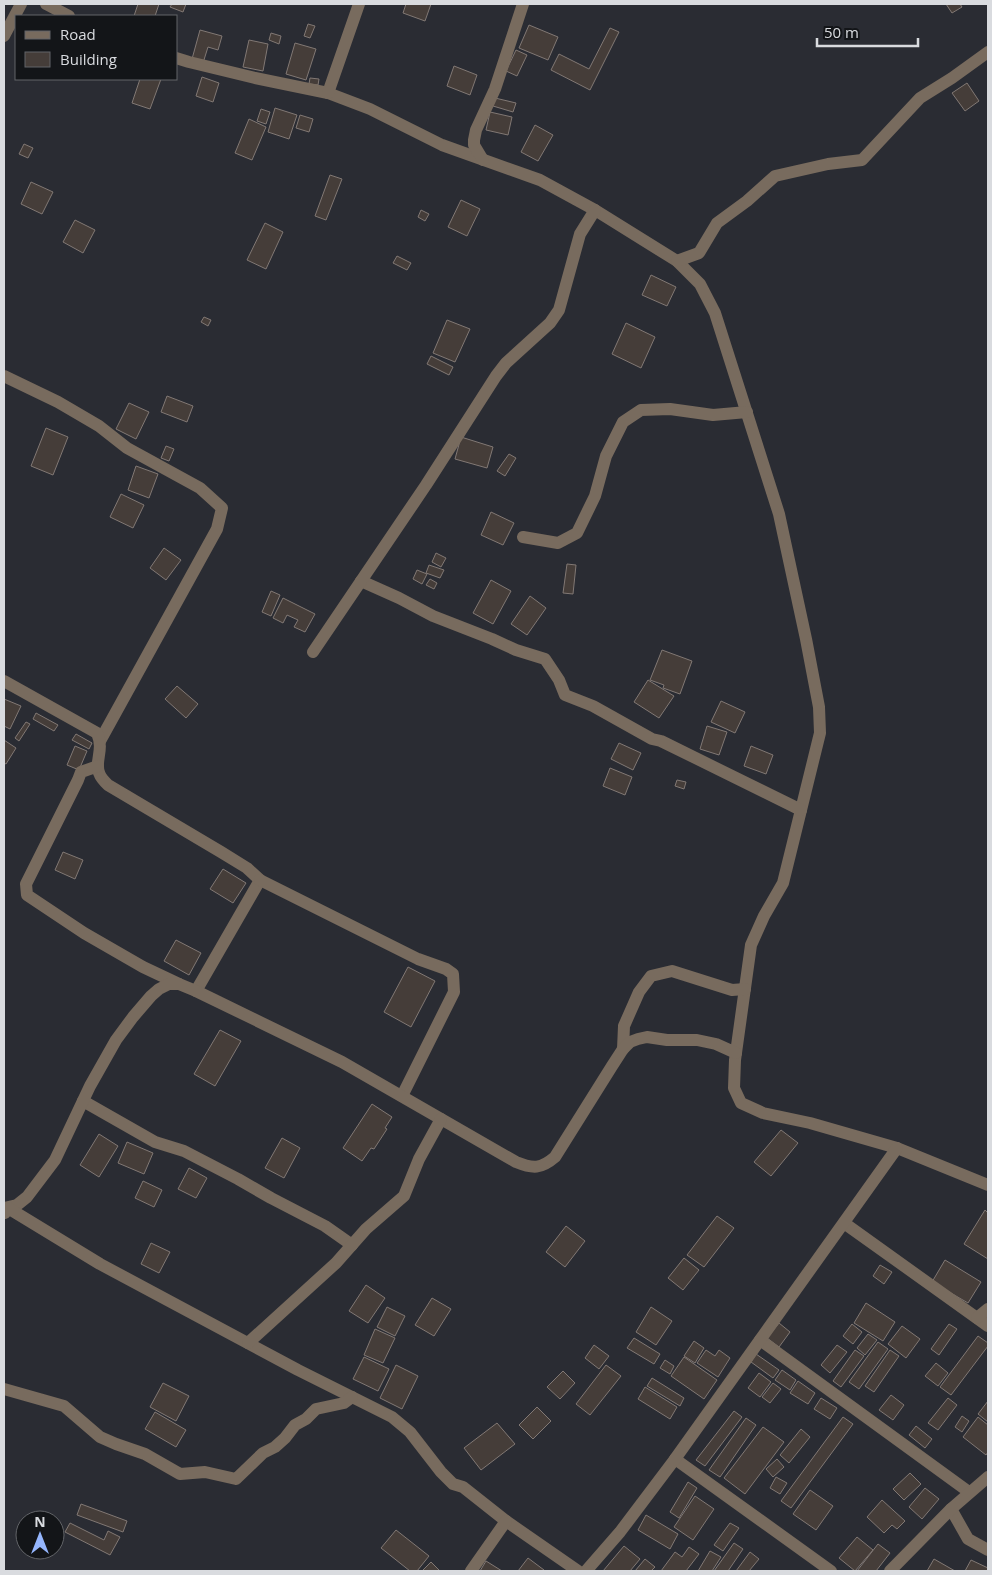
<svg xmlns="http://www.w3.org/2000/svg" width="992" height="1575" font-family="'Open Sans',sans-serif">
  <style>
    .building { fill: #453d39; stroke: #817874 }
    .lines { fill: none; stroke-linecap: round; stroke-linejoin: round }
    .minor { stroke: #786b5e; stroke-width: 12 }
  </style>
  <rect width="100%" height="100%" fill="#2a2c33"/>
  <g class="building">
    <path d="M138,4H159L155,16H134Z"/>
    <path d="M172,4H186L183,12L170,7Z"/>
    <path d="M406,4H431L425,21L403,13Z"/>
    <path d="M946,4H960L962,7L952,13Z"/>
    <path d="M308,24L315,26L310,38L304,36Z"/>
    <path d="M529,25L558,37L548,60L519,48Z"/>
    <path d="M610,28L619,32L590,90L551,70L559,54L589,69Z"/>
    <path d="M200,30L222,36L218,50L208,47L203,63L192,59Z"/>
    <path d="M271,33L281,36L279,44L269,40Z"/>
    <path d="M249,40L268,44L263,71L243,67Z"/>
    <path d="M295,43L316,49L306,80L286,74Z"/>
    <path d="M516,50L527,55L517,76L506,71Z"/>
    <path d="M454,66L477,75L470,95L447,86Z"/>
    <path d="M202,77L219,83L213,102L196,96Z"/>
    <path d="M310,78L319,79L318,85L309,84Z"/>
    <path d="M140,79H161L150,109L132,103Z"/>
    <path d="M967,83L979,101L965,111L952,93Z"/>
    <path d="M495,98L516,103L513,112L493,106Z"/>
    <path d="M275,108L297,115L289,139L268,132Z"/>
    <path d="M261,109L270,112L266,124L257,121Z"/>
    <path d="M490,112L512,117L508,135L486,130Z"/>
    <path d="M300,115L313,119L309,132L296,128Z"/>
    <path d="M249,119L266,127L252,160L235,153Z"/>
    <path d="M535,125L553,135L538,161L521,152Z"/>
    <path d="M24,144L33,148L28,158L19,154Z"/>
    <path d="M330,175L342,179L326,220L315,216Z"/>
    <path d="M31,182L53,192L42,214L21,204Z"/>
    <path d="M461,200L480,209L467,236L448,227Z"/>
    <path d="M421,210L429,214L425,221L418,217Z"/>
    <path d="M75,220L95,230L83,253L63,242Z"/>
    <path d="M265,223L283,232L266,269L247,260Z"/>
    <path d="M397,256L411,263L407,270L393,263Z"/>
    <path d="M651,275L676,287L667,306L642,295Z"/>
    <path d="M204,317L211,320L208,326L201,322Z"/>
    <path d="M447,320L470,329L455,362L433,353Z"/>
    <path d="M626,323L655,337L641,368L612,354Z"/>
    <path d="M431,356L453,367L449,375L427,364Z"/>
    <path d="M167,396L193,406L187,422L161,412Z"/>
    <path d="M129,403L149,412L136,439L116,429Z"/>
    <path d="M46,428L68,437L53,475L31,466Z"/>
    <path d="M461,437L493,447L487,468L455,459Z"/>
    <path d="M166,446L174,449L169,461L161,458Z"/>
    <path d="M509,454L516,458L505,476L497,471Z"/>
    <path d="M136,466L158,474L149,498L128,490Z"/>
    <path d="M121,494L144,505L133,528L110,517Z"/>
    <path d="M491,512L514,523L503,545L481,535Z"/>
    <path d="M164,548L181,560L166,580L150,568Z"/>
    <path d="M436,553L446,558L441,567L432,562Z"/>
    <path d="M567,564L576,565L573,594L563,593Z"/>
    <path d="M429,565L444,570L440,578L426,573Z"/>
    <path d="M417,570L427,574L422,584L413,579Z"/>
    <path d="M430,579L437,583L434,589L426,585Z"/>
    <path d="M491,580L511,591L493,624L473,613Z"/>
    <path d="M271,591L280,595L271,616L262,612Z"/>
    <path d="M530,596L546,608L527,635L511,624Z"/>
    <path d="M283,598L315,614L305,632L294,627L298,620L287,615L283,623L273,618Z"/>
    <path d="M662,650L692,661L680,694L663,688L664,685L650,680Z"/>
    <path d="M648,680L674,696L659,718L634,702Z"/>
    <path d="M177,686L198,704L186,718L165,699Z"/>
    <path d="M4,699L21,706L10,729L4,726Z"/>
    <path d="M721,701L745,712L735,733L711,722Z"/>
    <path d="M36,713L58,725L54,731L33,719Z"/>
    <path d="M26,722L30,724L19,741L15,738Z"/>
    <path d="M707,726L727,732L719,755L700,749Z"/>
    <path d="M76,734L92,743L89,749L72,740Z"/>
    <path d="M4,740L16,748L6,764L4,763Z"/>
    <path d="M619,743L641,753L633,770L611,759Z"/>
    <path d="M75,746L87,751L79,770L67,765Z"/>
    <path d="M751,746L773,755L766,774L744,766Z"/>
    <path d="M610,768L632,777L625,795L603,786Z"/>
    <path d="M677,780L686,782L684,789L675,786Z"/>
    <path d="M63,852L83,860L75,879L55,870Z"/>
    <path d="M223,869L246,883L233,903L210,889Z"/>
    <path d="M176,940L201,953L189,975L164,961Z"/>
    <path d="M408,967L435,981L411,1027L384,1012Z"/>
    <path d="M220,1030L241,1041L215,1086L194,1074Z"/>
    <path d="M372,1104L392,1117L385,1128L387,1129L374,1149L371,1148L362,1161L343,1148Z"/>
    <path d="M781,1130L798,1143L771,1176L754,1162Z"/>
    <path d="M99,1134L118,1146L99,1177L80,1165Z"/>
    <path d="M282,1138L300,1148L284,1178L265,1168Z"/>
    <path d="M127,1142L153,1153L144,1174L118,1163Z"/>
    <path d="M189,1168L207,1178L196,1198L178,1189Z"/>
    <path d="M143,1181L162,1190L154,1207L135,1198Z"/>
    <path d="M985,1210L988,1213V1259L964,1244Z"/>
    <path d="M717,1216L734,1228L704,1267L687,1255Z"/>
    <path d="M566,1226L585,1241L565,1267L546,1252Z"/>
    <path d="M151,1243L170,1252L159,1273L141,1264Z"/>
    <path d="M684,1258L699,1270L683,1290L668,1278Z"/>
    <path d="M945,1260L981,1282L968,1303L932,1282Z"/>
    <path d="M880,1265L892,1272L884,1284L873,1276Z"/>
    <path d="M366,1285L385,1298L368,1323L349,1311Z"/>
    <path d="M432,1298L451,1309L434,1336L415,1325Z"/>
    <path d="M866,1303L895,1322L883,1341L854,1323Z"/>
    <path d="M387,1307L405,1316L395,1336L377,1327Z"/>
    <path d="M651,1307L672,1321L656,1345L636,1332Z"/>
    <path d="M779,1323L790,1332L779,1347L767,1338Z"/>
    <path d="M852,1324L862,1332L853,1344L843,1336Z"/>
    <path d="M949,1324L957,1329L939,1355L931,1349Z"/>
    <path d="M902,1326L920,1339L906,1358L888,1344Z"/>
    <path d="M375,1329L395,1338L383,1363L364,1355Z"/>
    <path d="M868,1334L877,1340L865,1355L857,1348Z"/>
    <path d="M978,1336L988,1343V1346L951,1395L940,1387Z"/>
    <path d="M634,1338L660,1354L654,1364L627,1348Z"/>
    <path d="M694,1341L704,1348L695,1363L684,1356Z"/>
    <path d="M878,1342L888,1349L859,1389L849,1382Z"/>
    <path d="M594,1345L609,1356L599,1369L585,1358Z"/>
    <path d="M837,1345L847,1352L830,1373L821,1365Z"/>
    <path d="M706,1350L715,1356L719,1350L730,1358L718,1377L697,1363Z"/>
    <path d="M855,1350L864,1356L841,1387L833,1381Z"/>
    <path d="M890,1350L899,1356L874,1392L865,1386Z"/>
    <path d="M756,1354L779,1370L773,1378L751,1362Z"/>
    <path d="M364,1357L389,1369L378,1391L353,1379Z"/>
    <path d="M684,1357L717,1380L704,1399L671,1376Z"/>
    <path d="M665,1360L674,1366L670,1374L660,1368Z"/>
    <path d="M936,1363L948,1373L938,1386L925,1376Z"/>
    <path d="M396,1365L418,1376L402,1409L380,1398Z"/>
    <path d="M606,1365L621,1376L590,1415L576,1404Z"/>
    <path d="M782,1370L796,1380L790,1390L775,1380Z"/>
    <path d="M563,1371L575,1383L560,1399L547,1387Z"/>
    <path d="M759,1373L771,1382L760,1397L748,1388Z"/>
    <path d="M652,1378L684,1398L680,1406L647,1386Z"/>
    <path d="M798,1381L815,1393L808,1404L790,1393Z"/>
    <path d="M163,1383L189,1396L176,1421L150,1407Z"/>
    <path d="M773,1383L781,1389L770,1403L762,1397Z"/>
    <path d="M645,1387L677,1407L670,1419L638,1399Z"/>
    <path d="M891,1395L904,1405L893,1420L879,1410Z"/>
    <path d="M821,1398L837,1408L830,1419L814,1409Z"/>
    <path d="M948,1398L957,1405L938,1430L928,1423Z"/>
    <path d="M988,1401V1422L978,1414Z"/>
    <path d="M537,1407L551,1421L533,1439L519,1425Z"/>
    <path d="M734,1411L742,1417L705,1466L696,1460Z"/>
    <path d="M155,1412L186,1430L176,1447L145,1429Z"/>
    <path d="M962,1416L969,1421L962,1432L955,1427Z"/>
    <path d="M843,1417L853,1424L791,1508L781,1501Z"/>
    <path d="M978,1417L988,1425V1452L986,1455L963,1437Z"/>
    <path d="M746,1418L756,1425L720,1477L709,1470Z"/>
    <path d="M497,1423L515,1444L481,1470L464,1448Z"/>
    <path d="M916,1426L932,1439L925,1448L909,1435Z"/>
    <path d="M763,1427L784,1442L745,1494L724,1478Z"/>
    <path d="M801,1429L810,1437L789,1463L780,1455Z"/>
    <path d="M777,1459L784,1467L773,1477L766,1469Z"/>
    <path d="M910,1473L921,1484L904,1500L893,1489Z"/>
    <path d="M776,1477L787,1483L780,1494L770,1488Z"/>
    <path d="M688,1482L697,1488L679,1518L670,1512Z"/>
    <path d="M925,1488L939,1499L922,1519L909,1507Z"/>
    <path d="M810,1490L833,1506L816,1530L793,1514Z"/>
    <path d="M695,1496L714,1509L693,1540L674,1527Z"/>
    <path d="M882,1500L905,1521L897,1529L892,1525L884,1533L867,1517Z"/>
    <path d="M81,1504L127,1521L123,1532L77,1515Z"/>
    <path d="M646,1515L678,1534L670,1549L638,1530Z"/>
    <path d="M70,1523L104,1540L108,1531L120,1537L110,1555L65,1532Z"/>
    <path d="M730,1523L739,1528L723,1551L714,1545Z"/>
    <path d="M396,1530L429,1556L417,1571H410L381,1548Z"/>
    <path d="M857,1537L873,1550L855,1571L839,1558Z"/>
    <path d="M734,1543L743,1549L728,1571H714Z"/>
    <path d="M878,1544L890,1553L876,1571H857Z"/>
    <path d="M624,1546L640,1559L630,1571H603Z"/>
    <path d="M689,1547L699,1554L686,1571H661L675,1552L682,1557Z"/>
    <path d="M710,1551L721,1557L712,1571H698Z"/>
    <path d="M750,1552L759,1559L749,1571H736Z"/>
    <path d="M528,1558L544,1570L543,1571H518Z"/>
    <path d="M645,1559L655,1567L651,1571H635Z"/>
    <path d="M934,1559L955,1571H927Z"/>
    <path d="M971,1560L988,1568V1571H965Z"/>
    <path d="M486,1561L502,1571H480Z"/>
    <path d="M431,1562L440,1571H422Z"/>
  </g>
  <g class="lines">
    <g class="minor">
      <path d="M46,4L69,16"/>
      <path d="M4,36L21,4"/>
      <path d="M176,58L189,62L255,78L328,93L370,109L442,145L540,180L595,210L677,261L700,284L715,313L779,514L806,639L819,707L820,733L783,883L764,916L751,945L735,1060L734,1088L741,1103L763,1113L810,1123L897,1148L988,1185"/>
      <path d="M328,93L359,4"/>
      <path d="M483,160L474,145V140L476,130L495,89L523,4"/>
      <path d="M677,261L699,253L717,223L747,201L775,176L828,164L862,160L920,98L952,78L988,52"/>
      <path d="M4,376L58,402L99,426L127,448L200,488L222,508L217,529L100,741"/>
      <path d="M523,537L558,543L577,533L595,496L606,456L623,422L641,410L670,409L713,415L747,412"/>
      <path d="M361,581L399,598L433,616L492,639L516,650L545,659L559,680L565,695L593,706L652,739L661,741L801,810"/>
      <path d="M313,652L426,485L496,376L506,363L550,323L559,310L580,234L595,210"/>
      <path d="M4,681L97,733C105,751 93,763 100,775C101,778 105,782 108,785L221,852L247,868L260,880L196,991"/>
      <path d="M98,766L81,772L78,780L26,884L27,895L84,933L143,967L179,984"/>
      <path d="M260,880L418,959L446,969L453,974L454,992L402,1096"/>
      <path d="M623,1049L624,1026L639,992L651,976L672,971L732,990L745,989"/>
      <path d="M83,1101L155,1142L184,1151L238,1179L271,1198L325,1226L352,1245"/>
      <path d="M4,1208L17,1205L27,1197L55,1160L90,1086L116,1040L133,1017L151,996L159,989L169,984H179L196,991L342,1062L516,1162C533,1169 541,1169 555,1157L612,1066L623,1049L630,1042L638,1039L647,1037L667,1040H697L716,1044L736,1053"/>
      <path d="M5,1213L8,1208L100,1264L298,1370L392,1417L410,1432L441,1472L453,1484L463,1487L506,1521L578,1571"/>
      <path d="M844,1223L988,1326"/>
      <path d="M977,1318L988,1309"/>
      <path d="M760,1340L969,1492"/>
      <path d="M248,1343L336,1263L366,1229L404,1196L419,1159L441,1119"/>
      <path d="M4,1389L64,1406L100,1437L116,1444L145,1454L180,1474L205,1472L236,1479L263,1453L275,1447L285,1438L295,1425L306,1419L316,1409L344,1403L352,1397"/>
      <path d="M675,1459L831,1571"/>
      <path d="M951,1509L968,1539L988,1550"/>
      <path d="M471,1571L506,1521"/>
      <path d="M586,1571L620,1532L675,1459L897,1148"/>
      <path d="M890,1571L951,1509L988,1477"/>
    </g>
  </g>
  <rect width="992" height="1575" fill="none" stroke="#d9dbdf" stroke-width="10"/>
  <rect x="15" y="15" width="162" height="65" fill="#131518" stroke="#626468"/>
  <rect x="25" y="31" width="25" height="8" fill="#786b5e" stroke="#626468"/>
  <text x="60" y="40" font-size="15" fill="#d9dbdf">Road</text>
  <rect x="25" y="52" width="25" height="15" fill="#453d39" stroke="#626468"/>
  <text x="60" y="65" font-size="15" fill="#d9dbdf">Building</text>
  <g transform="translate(40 1535)"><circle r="24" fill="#131518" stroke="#626468"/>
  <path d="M0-4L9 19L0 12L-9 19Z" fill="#95b6fd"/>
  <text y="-8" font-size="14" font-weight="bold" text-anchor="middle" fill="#d9dbdf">N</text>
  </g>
  <path d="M817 38v8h101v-8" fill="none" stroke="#d9dbdf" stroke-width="2.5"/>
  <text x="824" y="38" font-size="15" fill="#d9dbdf" stroke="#131518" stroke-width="4" paint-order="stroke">50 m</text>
</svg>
